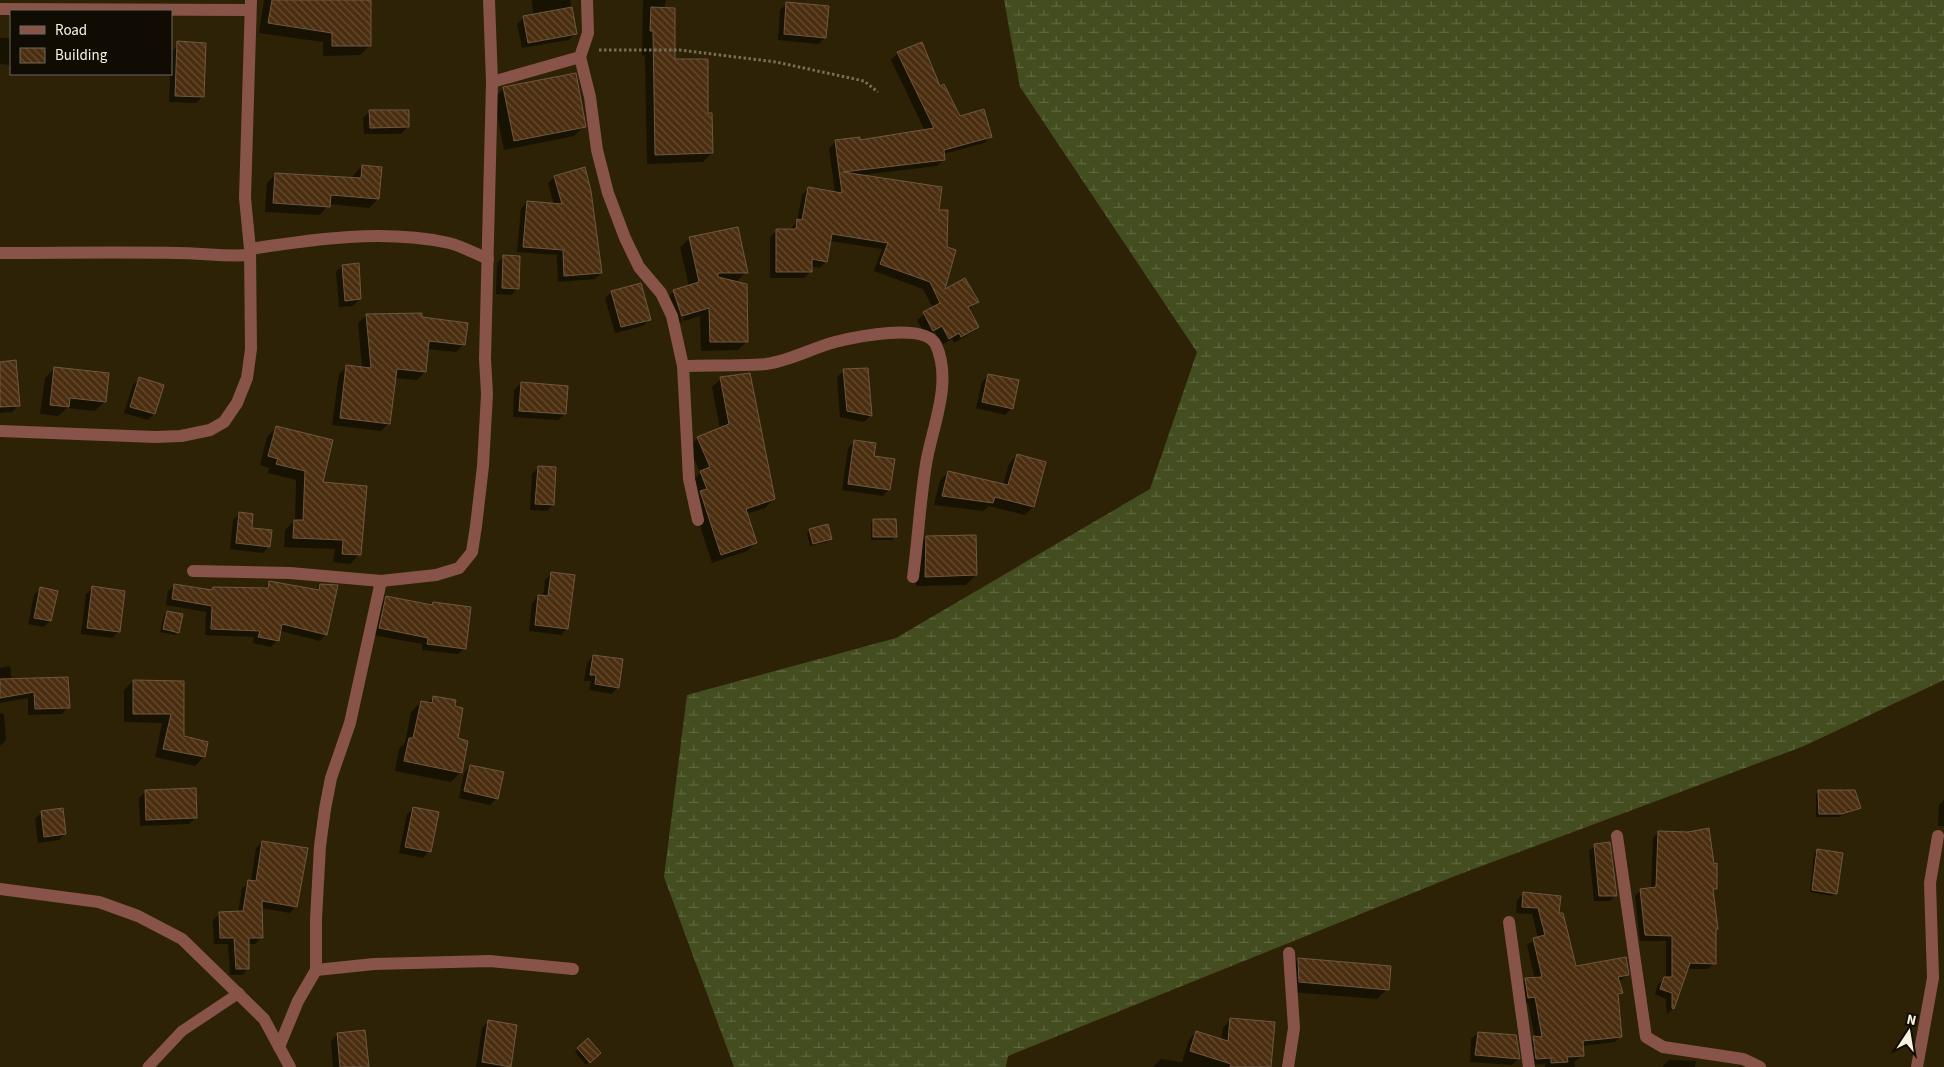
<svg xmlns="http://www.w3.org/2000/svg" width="1944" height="1067" font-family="'Source Sans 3',sans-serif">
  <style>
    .wetland { fill: url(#wetland-marsh) }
    .shadow { fill: #0007 }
    .building { fill: url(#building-back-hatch); stroke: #6f5742 }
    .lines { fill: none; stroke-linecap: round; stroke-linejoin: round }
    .path { stroke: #776e56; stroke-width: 3; stroke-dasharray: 2.5 2.5; stroke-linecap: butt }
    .service { stroke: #885348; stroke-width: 11 }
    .minor { stroke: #885348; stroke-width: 12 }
  </style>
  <defs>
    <pattern id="wetland-marsh" width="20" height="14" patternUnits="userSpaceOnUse" patternTransform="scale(1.25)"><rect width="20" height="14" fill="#434d1f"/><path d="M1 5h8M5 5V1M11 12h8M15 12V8" fill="none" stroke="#5f673f"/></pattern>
    <pattern id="building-back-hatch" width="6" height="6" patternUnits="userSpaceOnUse" patternTransform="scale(1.25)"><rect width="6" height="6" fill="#4b2e0f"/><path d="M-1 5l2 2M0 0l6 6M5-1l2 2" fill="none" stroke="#664d32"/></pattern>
  </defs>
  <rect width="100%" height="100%" fill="#2d2206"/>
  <path class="wetland" d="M1004,0H1944V680L1804,746L1455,876L1008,1056L1006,1067H734L664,877L687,695L896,638L1150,489L1197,352L1020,87Z"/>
  <g class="shadow">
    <path d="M264,0H370V45L360,55L323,56V42L259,33Z"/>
    <path d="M532,0H570L576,33L569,40L522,48L517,24L524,17L533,15Z"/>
    <path d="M643,0H666L664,9L673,60L707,114L712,153L703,162L647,164L645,56L642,55Z"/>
    <path d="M787,3L825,37L819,44L778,40L780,10Z"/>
    <path d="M0,38H11L10,65L0,64Z"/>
    <path d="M178,46L202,97L196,103L169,102L171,52Z"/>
    <path d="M898,53L940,88L959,118L991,136L984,143L943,154L944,159L937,166L861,175L937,211L943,292L977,302L968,310L978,327L971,333L954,343L952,339L942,345L935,332L926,336L917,320L933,308L923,289L874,271L882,249L830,241L826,261L820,268L811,266V271L804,278H770V237L777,230H790L797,221L802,195L809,188L835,193L829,148L836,141L859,142L925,131L891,60Z"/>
    <path d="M504,88L584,126L574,136L504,150L494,98Z"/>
    <path d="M370,111L408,127L401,134H364L363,118Z"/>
    <path d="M362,166L378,199L369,208L329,204L320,215L265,212L267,183L276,174L353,179V176Z"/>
    <path d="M555,177L601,273L595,279L558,282L557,255L517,252L521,208L527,202L554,204L548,183Z"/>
    <path d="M690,238L746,272L736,282L747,341L738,350L701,351L700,316L684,321L676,295H674L682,322L672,325L665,301L674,291L689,287L680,247Z"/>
    <path d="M504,256L518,288L511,295L496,294L497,263Z"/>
    <path d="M342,266L360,299L353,306L339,307L336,272Z"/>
    <path d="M612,292L650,319L643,326L615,333L605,298Z"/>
    <path d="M367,315L421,319L464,344L456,352L427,349L425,372L417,380L394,378L389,423L381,431L332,425L339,374L347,366L362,368L358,323Z"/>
    <path d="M0,363L19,405L12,412L0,413Z"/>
    <path d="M55,368L105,401L95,411L67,408L58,416L40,414L45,378Z"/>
    <path d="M844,371L871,415L864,422L840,417L837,377Z"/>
    <path d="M989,375L1012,408L1005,415L976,408L982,382Z"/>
    <path d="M139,379L154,414L148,420L124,413L133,385Z"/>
    <path d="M721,379L773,499L765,508L746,514L756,543L747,551L712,563L692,501V481L700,473L689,447L698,438L720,429L712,387Z"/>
    <path d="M521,383L565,414L558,420L513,417L514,390Z"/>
    <path d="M276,428L321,484L359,555L350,564L333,562L335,549L284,547L285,530L295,520L296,480L268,473L269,468L260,465L267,437Z"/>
    <path d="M855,441L873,457L889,489L883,496L842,490L848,448Z"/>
    <path d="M1017,455L1033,507L1025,515L989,506L983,511L934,505L940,480L949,472L1003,485L1009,464Z"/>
    <path d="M538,468L553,505L547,511L530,510L532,474Z"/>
    <path d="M239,514L251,529L269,546L263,553L230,549L233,520Z"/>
    <path d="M874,520L895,537L892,540H871V523Z"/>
    <path d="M810,530L830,539L827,542L810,546L807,533Z"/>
    <path d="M926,537L976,575L966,585L916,586V547Z"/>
    <path d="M551,574L567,628L561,635L529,631L532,603L538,596L543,597L545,580Z"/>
    <path d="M270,582L315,590L321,585L326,634L320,641L280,631L278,640L271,647L253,643L254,637L205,635L206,612L166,605L168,591L175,585L210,591L213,588H264Z"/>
    <path d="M41,588L50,621L44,627L28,624L34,595Z"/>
    <path d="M93,588L118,632L112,638L81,634L86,594Z"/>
    <path d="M386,598L431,606L464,648L458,654L422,650V644L373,635L380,604Z"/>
    <path d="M167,612L178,632L175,635L160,632L164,615Z"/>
    <path d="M593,656L618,687L612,694L589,690L591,681H584L587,663Z"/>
    <path d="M10,666L12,680L68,707L62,714L28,715V698L0,703V668Z"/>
    <path d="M133,681L183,682V737L207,743L204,757L195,766L155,757L162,723L124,722V690Z"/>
    <path d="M434,697L456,739L461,772L451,782L395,771L399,749L405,743L411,712L421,702L427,703Z"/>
    <path d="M0,713L4,714L6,740L0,746Z"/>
    <path d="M470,766L497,798L490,805L459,798L464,773Z"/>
    <path d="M146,791L196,818L189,824L140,826L139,798Z"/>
    <path d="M1819,791L1860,808L1838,817H1816V794Z"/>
    <path d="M1944,800V826H1938L1939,805Z"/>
    <path d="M414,808L429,851L423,858L399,853L407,814Z"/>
    <path d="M41,813L65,834L59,840L38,843L35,819Z"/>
    <path d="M1659,832L1715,889L1712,892L1714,963L1708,969H1687L1673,1008L1667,1014L1666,999L1655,994L1658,984L1666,978V941H1640L1635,896L1641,890L1651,889L1653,838Z"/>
    <path d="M262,842L296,906L290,913L261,908L262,937L255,944H248V969L242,975H230L228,944H214L213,920L220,913H238L242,888L251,882L256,848Z"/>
    <path d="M1595,846L1616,895L1610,901H1594L1589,851Z"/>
    <path d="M1817,851L1835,893L1832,896L1810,892L1814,854Z"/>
    <path d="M1524,893L1558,915L1575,968L1628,975L1618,982L1622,993L1617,997L1621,1036L1615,1042L1582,1046L1583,1055L1574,1062L1575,1067H1545V1064L1530,1065L1527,1044L1535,1038L1528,1003H1522L1519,986L1526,980L1535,979L1527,945L1538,938L1532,914L1516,913L1517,900Z"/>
    <path d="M1298,959L1387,989L1377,999L1290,992L1288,969Z"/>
    <path d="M1230,1020L1258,1067H1153L1161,1059L1182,1062L1189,1040L1196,1032L1221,1040L1223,1028Z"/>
    <path d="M488,1022L509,1066V1067H476L482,1028Z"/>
    <path d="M1478,1033L1518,1059L1512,1065L1470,1062L1471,1039Z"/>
    <path d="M337,1035L368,1067H333L331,1041Z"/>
    <path d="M588,1040L600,1053L586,1065L575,1052Z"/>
    <path d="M1669,1060L1696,1061L1695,1067H1662Z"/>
  </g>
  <g class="building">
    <path d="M272,0H371V46H332V33L268,23Z"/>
    <path d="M786,2L829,6L826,38L784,34Z"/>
    <path d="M572,7L577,34L528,43L523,16Z"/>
    <path d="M651,7L675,8V59H708V113H712L713,153L655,155L653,31H650Z"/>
    <path d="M177,41L206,43L204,97L175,96Z"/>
    <path d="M922,42L940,86L944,84L960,116L984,109L992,137L944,150L945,160L843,172L942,187L939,210H948L947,247L956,250L945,289L965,278L979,302L968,307L979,327L961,337L959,333L949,339L942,326L933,331L923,312L940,303L930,282L880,264L888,243L832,234L827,262L812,259V272H776V229H796L797,219L802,220L808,187L842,193L835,140L860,137V140L934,128L897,52Z"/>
    <path d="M576,73L586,127L514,141L503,87Z"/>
    <path d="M369,110H409V127L370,128Z"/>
    <path d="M362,165L382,167L379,199L331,195L330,207L273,203L275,173L361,178Z"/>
    <path d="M585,167L591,191L602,273L564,276L563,250L523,247L527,201L562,204L554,176Z"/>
    <path d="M738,227L748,273H718V277L747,284L748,342H710L709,308L682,316L673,290L699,282L689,237Z"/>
    <path d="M503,255L520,256L519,289L502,288Z"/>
    <path d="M359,263L361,299L345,301L342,265Z"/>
    <path d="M641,283L651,320L621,327L611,291Z"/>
    <path d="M422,313V317L468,323L465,345L429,341L426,372L397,369L390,424L340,418L346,365L371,368L366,314Z"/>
    <path d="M16,360L20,406L0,407V362Z"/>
    <path d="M54,367L109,373L106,402L70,398L69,407L50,405Z"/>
    <path d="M868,368L872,416L847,411L843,369Z"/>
    <path d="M750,373L775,499L746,509L757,543L721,555L700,491L707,489L700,471L710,467L697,437L729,424L720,377Z"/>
    <path d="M988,374L1019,380L1013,409L982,402Z"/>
    <path d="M139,377L164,385L155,414L130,407Z"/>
    <path d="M521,382L568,386L566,414L519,411Z"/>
    <path d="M276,426L333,440L323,482L367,486L361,555L342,554L343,540L293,538L294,520H303L305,471L276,464L278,459L268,456Z"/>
    <path d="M854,440L876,443L874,456L895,459L890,490L848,484Z"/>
    <path d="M1017,454L1046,462L1034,507L995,497L993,503L942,496L948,471L1008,485Z"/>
    <path d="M538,466L556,467L554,505L535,504Z"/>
    <path d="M239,512L253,514L252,528L272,530L270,547L236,543Z"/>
    <path d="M873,519H896L897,537H873Z"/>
    <path d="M828,524L832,539L813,544L809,529Z"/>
    <path d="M976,535L977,575L925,577L926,536Z"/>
    <path d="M551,572L575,575L568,629L535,625L538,595L548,596Z"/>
    <path d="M269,581L319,590L320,584L338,585L327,635L282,624L279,641L258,637L260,631L211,629L212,606L172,599L174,584L212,590L213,587L268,588Z"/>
    <path d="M92,586L125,591L120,632L87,628Z"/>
    <path d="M40,587L58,591L51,621L34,618Z"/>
    <path d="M386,596L432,605L433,602L471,607L466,649L427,644L428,638L379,628Z"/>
    <path d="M167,611L183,614L179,633L163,629Z"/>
    <path d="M593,655L623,659L619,688L595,684L596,675H590Z"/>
    <path d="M68,677L70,708L35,709L34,692L0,698V679Z"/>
    <path d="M133,680L184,681V736L208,742L205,757L163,749L171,714H133Z"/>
    <path d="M433,696L456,700L455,706L463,708L458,738L468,741L462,773L404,761L409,738H413L421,701L432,703Z"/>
    <path d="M470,765L504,772L498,799L464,791Z"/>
    <path d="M196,788L197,818L146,820L145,790Z"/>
    <path d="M1818,790H1855L1861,808L1842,814H1819Z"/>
    <path d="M413,807L439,812L431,852L405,847Z"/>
    <path d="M63,808L66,834L44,837L41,811Z"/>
    <path d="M1709,828L1714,864L1717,863V889H1713L1718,929L1716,930V964L1690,963L1674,1009L1672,1008V993L1660,989L1664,977H1672V936L1645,935L1640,889L1656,887L1658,831L1688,832Z"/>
    <path d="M262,841L308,848L297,907L262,901L263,938H249V969H236L234,938H220L219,912L243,911L248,880L256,881Z"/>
    <path d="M1610,842L1617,896H1599L1594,844Z"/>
    <path d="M1817,849L1843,853L1837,894L1812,890Z"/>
    <path d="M1523,892L1561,896L1559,913H1563L1576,966L1626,957L1629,975L1618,977L1623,993L1618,994L1622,1037L1583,1041L1584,1056L1567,1057L1568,1062L1551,1063V1058L1536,1059L1533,1036L1542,1037L1535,997L1528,998L1525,978L1542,977L1533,938L1545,935L1538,908L1522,907Z"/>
    <path d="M1298,958L1391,966L1389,990L1299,982Z"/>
    <path d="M1230,1018L1275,1022L1271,1067H1230L1231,1064L1190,1051L1196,1031L1228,1041Z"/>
    <path d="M488,1020L517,1025L511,1067L482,1062Z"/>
    <path d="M365,1030L369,1067H340L337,1033Z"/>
    <path d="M1478,1032L1516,1035L1520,1059L1475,1055Z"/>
    <path d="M588,1038L601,1053L590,1063L577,1048Z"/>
  </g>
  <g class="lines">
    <path class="path" d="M599,50H680L776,62L864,81L878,92"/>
    <path class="service" d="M148,1067L182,1031L239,993"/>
    <g class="minor">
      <path d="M0,9L250,10"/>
      <path d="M580,57L590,97L597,150L608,193L625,238L639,267L661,293L672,316L683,366L689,479L698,520"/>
      <path d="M492,82L580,57L588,33L587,0"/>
      <path d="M250,249C314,239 384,229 449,243C462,246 476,254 488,259"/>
      <path d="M0,253C59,253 118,252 177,253C201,253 225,257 249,255"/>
      <path d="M683,366C711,365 739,366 766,364C790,361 812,348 835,342C855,337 925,322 936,345C953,383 932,427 926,464C920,501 918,540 913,577"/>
      <path d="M0,431L155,437L181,436L210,430L224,422L237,403L247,378L251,349L250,249L245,198L251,0"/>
      <path d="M193,571L290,573L381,581L436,575L459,568L472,552L476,526L483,466L487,394L485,359L492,82L489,0"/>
      <path d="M1617,836L1646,1037L1663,1047L1743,1059L1760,1067"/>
      <path d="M0,889L99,902L138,916L182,939L264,1019L290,1067"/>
      <path d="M1509,922L1529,1067"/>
      <path d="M316,970L374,964L490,961L573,969"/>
      <path d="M279,1047L298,1001L316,970V919L320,846L325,809L331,778L350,723L381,581"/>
      <path d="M1288,1067L1294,1028L1289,953"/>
      <path d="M1917,1067L1933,978L1930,883L1938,836"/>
    </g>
  </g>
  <rect x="10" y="10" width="162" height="65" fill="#110c03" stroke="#6e685c"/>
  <rect x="20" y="26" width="25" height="8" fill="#885348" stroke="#6e685c"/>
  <text x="55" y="35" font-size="15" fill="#f9f2e2">Road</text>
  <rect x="20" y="48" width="25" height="15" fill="url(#building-back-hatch)" stroke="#6e685c"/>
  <text x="55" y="60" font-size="15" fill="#f9f2e2">Building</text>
  <g transform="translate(1909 1032) rotate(12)" stroke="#110c03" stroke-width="4" paint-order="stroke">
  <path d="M0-4L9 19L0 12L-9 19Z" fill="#f9f2e2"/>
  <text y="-8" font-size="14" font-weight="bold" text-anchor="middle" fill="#f9f2e2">N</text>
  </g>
</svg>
